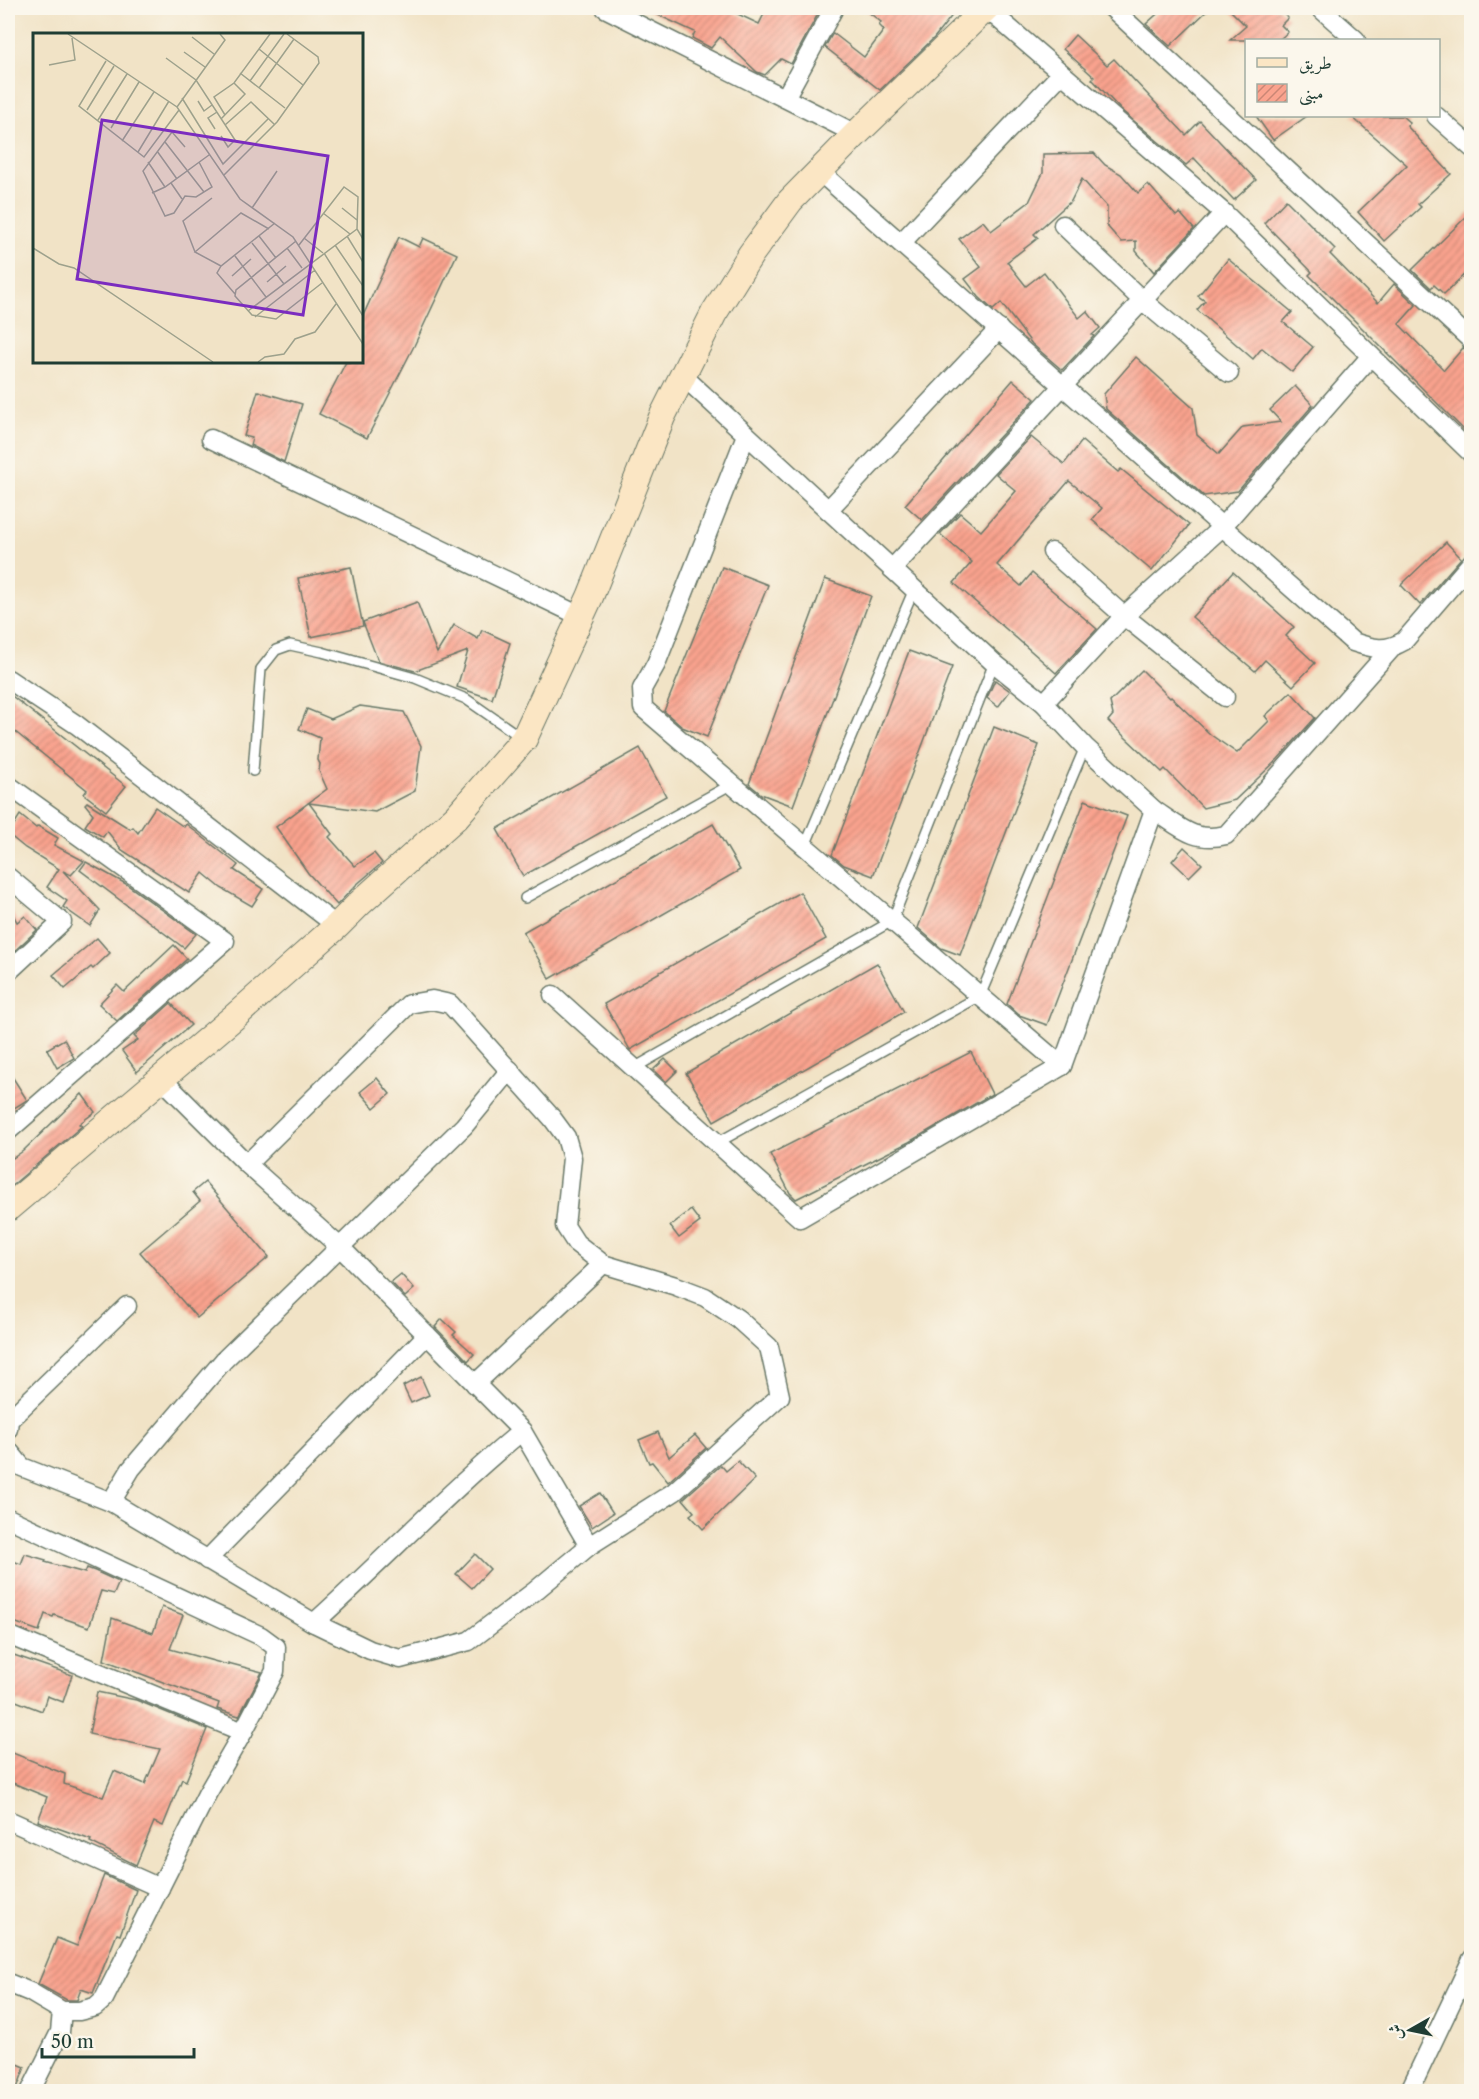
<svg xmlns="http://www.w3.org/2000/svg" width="1479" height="2099" font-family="'Libre Caslon Text',Amiri,serif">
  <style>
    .building { fill: url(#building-hatch) }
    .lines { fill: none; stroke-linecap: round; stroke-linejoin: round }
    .service-casing { stroke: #687767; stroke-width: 12 }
    .minor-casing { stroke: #687767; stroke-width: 21 }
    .secondary-casing { stroke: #687767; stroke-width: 28 }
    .service { stroke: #fff; stroke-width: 9 }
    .minor { stroke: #fff; stroke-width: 18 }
    .secondary { stroke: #fbe6c4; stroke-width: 26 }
    .inset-road { fill: none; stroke: #9da18c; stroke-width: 1.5 }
    .view { fill: #7b2cbf; fill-opacity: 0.15; stroke: #7b2cbf; stroke-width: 3 }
    .inset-edge { fill: none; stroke: #1f3d34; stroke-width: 3 }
  </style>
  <defs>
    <pattern id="building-hatch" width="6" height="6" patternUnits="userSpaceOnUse" patternTransform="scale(1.5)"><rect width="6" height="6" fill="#faa38e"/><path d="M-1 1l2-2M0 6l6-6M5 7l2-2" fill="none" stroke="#ca8675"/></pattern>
  </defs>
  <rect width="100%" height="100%" fill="#fbf7ec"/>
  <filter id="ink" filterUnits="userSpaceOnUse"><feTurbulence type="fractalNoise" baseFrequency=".0167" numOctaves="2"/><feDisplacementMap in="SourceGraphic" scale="12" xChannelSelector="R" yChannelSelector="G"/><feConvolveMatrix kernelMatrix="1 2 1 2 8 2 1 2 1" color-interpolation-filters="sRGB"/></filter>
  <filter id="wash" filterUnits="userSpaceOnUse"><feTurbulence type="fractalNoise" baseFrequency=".008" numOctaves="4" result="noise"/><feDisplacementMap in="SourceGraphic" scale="24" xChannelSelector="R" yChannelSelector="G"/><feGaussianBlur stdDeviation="1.35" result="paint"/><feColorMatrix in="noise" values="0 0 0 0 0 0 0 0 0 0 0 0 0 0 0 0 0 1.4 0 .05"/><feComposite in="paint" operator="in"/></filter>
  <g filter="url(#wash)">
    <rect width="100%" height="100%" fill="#f1e3c6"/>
    <g id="blocks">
      <g class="building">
        <path d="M643,8H725L759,24L767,8H821L791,64L781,59L765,75L757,72L720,37L711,48L692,38L695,32Z"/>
        <path d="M863,8H958L934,38L880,90L825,47L833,33L864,57L884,30L879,25L881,22Z"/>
        <path d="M1164,8H1210L1170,46L1146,24Z"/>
        <path d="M1228,8H1279L1288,18L1281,25L1288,32L1279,40H1230L1246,26Z"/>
        <path d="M1075,35L1107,65L1114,59L1186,135L1200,121L1256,180L1234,200L1194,158L1186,165L1121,110L1092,79L1094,77L1063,49Z"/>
        <path d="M1256,116H1307L1273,140Z"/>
        <path d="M1351,116H1402L1410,123L1407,126L1451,174L1418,204L1421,207L1384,241L1358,212L1407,165Z"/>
        <path d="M1094,153L1105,165L1121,174L1138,193L1148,184L1176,216L1180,213L1194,229L1154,272L1136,251V241L1121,242L1107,226V207L1082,179L1071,201L1034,234L1038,238L1007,262L1026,286L1044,272L1079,318L1087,311L1100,328L1092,335L1094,336L1062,370L1032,344L1001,303L993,310L979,297L965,279L981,267L959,239L983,221L991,231L1029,202L1043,173V154Z"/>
        <path d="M1286,200L1335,249L1330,254L1378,303L1394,284L1416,305L1399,324L1444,370L1463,348L1472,352V438L1309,275L1312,272L1264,223Z"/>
        <path d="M1472,211V267L1444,294L1434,285L1431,288L1412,270Z"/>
        <path d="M399,237L419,247L423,238L457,254L414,346L367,438L319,414L346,362H362V318Z"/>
        <path d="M1228,259L1292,312L1283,322L1313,347L1292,372L1262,348L1253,359L1197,310L1205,301L1198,296Z"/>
        <path d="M1136,357L1193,408L1197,435L1219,454L1243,427L1281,422L1270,410L1295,386L1313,405L1238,491L1204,496L1106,409L1104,394Z"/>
        <path d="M1013,380L1035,399L922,520L905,505Z"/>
        <path d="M258,391L302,404L284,462L250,445L252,438L244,436Z"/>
        <path d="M1031,437L1064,464L1082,441L1118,472L1121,469L1189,525L1152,571L1092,520L1102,508L1069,481L997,565L1021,586L1032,573L1097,629L1056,673L954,583L972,562L940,534L960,513L981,531L1016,491L996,474Z"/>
        <path d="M1446,542L1461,558L1420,605L1401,585Z"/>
        <path d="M351,567L363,626L311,637L298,578Z"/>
        <path d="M722,567L768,585L707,737L682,727L664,711Z"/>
        <path d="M1233,572L1294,627L1286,636L1315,663L1293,686L1265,660L1255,671L1192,617Z"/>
        <path d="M825,579L871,596L793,806L761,794L749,784Z"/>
        <path d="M417,602L437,653L454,625L478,639L482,630L510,643L492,699L457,687L468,651L415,671L378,661L363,622Z"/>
        <path d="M909,651L952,667L873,876L844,865L832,855Z"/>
        <path d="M1142,670L1170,698L1171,697L1211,735L1237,753L1269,721L1265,716L1291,692L1315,718L1278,759L1235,800L1203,808L1165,769L1162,772L1108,721L1113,715L1110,702Z"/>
        <path d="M995,680L1010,691L998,707L987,698Z"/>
        <path d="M8,693L126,786L106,811L84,794L87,790L8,726Z"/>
        <path d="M360,706L404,712L421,746L415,791L375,812L309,803L332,834L329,837L355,866L374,853L382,863L356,885L337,905L308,873L276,827L327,789L319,771L320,764L318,760L320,738L299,729L307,709L331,719Z"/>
        <path d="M994,727L1039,745L960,955L941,948L918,928Z"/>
        <path d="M640,748L666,796L523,876L497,829Z"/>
        <path d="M1085,800L1127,816L1047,1025L1019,1015L1007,1004Z"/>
        <path d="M87,802L130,829L133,827L138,833L155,807L184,827L186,824L238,865L234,870L263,889L252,906L221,888L203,873L189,893L122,850L107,831L103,837L85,826L93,814L85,804Z"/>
        <path d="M20,815L36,828L38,826L58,838L54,845L84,861L71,875L63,871L100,910L90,926L63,907L67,901L47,887L59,869L25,848L8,834Z"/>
        <path d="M713,824L740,870L550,979L523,932Z"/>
        <path d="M1184,847L1202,864L1189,877L1172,861Z"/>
        <path d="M86,862L126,884L196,934L184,948L80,870Z"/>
        <path d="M800,892L826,939L630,1050L629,1048L604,1004Z"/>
        <path d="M8,905L17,922L25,916L37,930L8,957Z"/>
        <path d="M97,938L110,953L93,969L91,967L65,989L53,975Z"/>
        <path d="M174,945L187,959L117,1021L99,1004L117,985L124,992Z"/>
        <path d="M877,963L904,1012L714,1121L686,1073Z"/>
        <path d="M171,1003L191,1025L137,1072L122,1051L138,1040L134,1036Z"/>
        <path d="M64,1039L74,1058L57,1068L47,1049Z"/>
        <path d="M971,1052L992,1094L909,1142L796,1199L790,1193L770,1154Z"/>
        <path d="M665,1059L677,1071L666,1082L653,1070Z"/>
        <path d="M8,1070L27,1100L8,1112Z"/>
        <path d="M377,1078L390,1094L374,1108L360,1092Z"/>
        <path d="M82,1094L95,1112L79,1124L82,1126L8,1189V1150L13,1158L23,1151Z"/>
        <path d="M205,1182L269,1257L197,1318L140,1252L200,1201L193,1192Z"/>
        <path d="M691,1210L700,1222L679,1238L670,1226Z"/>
        <path d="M401,1274L414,1289L405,1297L391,1282Z"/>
        <path d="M442,1319L456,1332L453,1335L474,1354L468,1361L435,1327Z"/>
        <path d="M421,1377L429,1395L411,1403L403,1386Z"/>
        <path d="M658,1432L669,1457L695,1435L706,1448L668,1482L652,1462L649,1463L639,1440Z"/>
        <path d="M738,1461L755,1479L703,1529L690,1515L694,1512L683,1499L721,1465L726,1471Z"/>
        <path d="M600,1493L613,1513L592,1527L579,1506Z"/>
        <path d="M25,1554L46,1560L45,1562L85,1573L87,1568L95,1571L119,1582L114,1594L101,1591L89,1627L54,1615L53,1617L45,1614L39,1631L8,1620V1559L21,1564Z"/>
        <path d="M475,1554L490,1569L472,1588L456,1574Z"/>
        <path d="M162,1607L183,1615L170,1649L228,1665V1663L262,1672L239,1716L217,1709L219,1703L104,1660L112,1618L153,1633Z"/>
        <path d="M8,1653L72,1675L63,1702L47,1696L42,1711L8,1698Z"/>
        <path d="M97,1692L136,1700L207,1729L186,1781L182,1779L163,1826L154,1822L136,1865L90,1842L91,1840L38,1821L47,1797L8,1781V1751L65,1774L64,1784L103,1797L114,1771L145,1784L160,1749L89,1734Z"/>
        <path d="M104,1875L136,1890L120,1935L117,1934L93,1993L81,1989L77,2000H67L38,1984L57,1938L77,1946Z"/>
        <path d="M8,2060L25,2067L16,2091H8Z"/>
      </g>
    </g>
  </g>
  <g filter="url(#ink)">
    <use href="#blocks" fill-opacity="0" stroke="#687767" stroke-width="1.5"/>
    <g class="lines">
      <defs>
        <g id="service">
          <path d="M253,771L261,669L276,650L290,645L322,652L415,678L466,699L522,738"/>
          <path d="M805,846L914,589"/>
          <path d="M525,898L732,784"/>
          <path d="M634,1068L892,921L994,663"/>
          <path d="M717,1143L980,996L1085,747"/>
        </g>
        <g id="minor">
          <path d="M605,8L856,134"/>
          <path d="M986,8L1224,213L1472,454"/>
          <path d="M1112,8L1472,341"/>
          <path d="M1320,8L1356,40"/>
          <path d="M785,98L834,8"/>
          <path d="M1436,116L1472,148"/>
          <path d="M820,172L1353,642C1374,649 1385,652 1404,641L1472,562"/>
          <path d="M1063,225L1143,301L1229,373"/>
          <path d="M901,243L1061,74"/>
          <path d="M683,376L994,663L1044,703L1085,747L1154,810L1062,1066L643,708L642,689L656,664L746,435"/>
          <path d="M211,439L580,616"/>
          <path d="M828,510L999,329"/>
          <path d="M1052,552L1124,616L1225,697"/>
          <path d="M892,569L1224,213"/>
          <path d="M8,679L77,725L337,926"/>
          <path d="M1044,703L1124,616L1221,528L1371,356"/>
          <path d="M8,785L225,941L8,1131"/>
          <path d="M1154,810C1180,827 1194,843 1226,835L1392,648"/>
          <path d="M8,877L62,922L8,972"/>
          <path d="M553,995L800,1218L1062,1066"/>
          <path d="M161,1078L247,1164L341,1248L522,1431L589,1546"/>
          <path d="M475,1384L603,1264"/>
          <path d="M8,1429L9,1420L127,1306"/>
          <path d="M8,1450L22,1467L111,1502L314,1623L370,1650L400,1659L469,1641L535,1591L589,1546L674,1492L780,1396L769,1347L738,1319L705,1297L676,1286L603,1264L576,1243L565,1226L572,1158L566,1137L552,1118L450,1004L432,1000L409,1004L247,1164"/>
          <path d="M111,1502L131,1469L224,1360L464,1126L510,1070"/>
          <path d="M8,1518L261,1636L276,1647L275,1671L243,1732L207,1794L104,1999L95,2007L79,2011H62L30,1992L8,1983"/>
          <path d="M207,1560L427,1335"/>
          <path d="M314,1623C384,1560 449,1491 522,1431"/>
          <path d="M8,1635L243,1732"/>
          <path d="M8,1820L160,1888"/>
          <path d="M30,2092L60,2032L62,2011"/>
          <path d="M1409,2092L1472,1959"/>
        </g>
        <path id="secondary" d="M8,1208L233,1018L337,926L360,903L456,817L524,739L590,597L662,417L714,313L751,254L790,201L856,134L986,8"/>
      </defs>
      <use href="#service" class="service-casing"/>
      <use href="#minor" class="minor-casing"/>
      <use href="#secondary" class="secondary-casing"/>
      <use href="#service" class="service"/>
      <use href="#minor" class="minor"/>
      <use href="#secondary" class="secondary"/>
    </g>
  </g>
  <g transform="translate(33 33)">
    <rect width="330" height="330" fill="#f1e3c6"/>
    <path class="inset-road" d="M35,1L144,74L207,166L260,204L330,311M159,4L181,21M226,16L270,52M151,19L172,34M133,25L163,47L202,107L195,114L188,103M73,28L46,73L111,124L146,77M16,32L42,27L39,5M207,40L252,75M217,48L251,1M226,55L261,6M149,65L190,131L235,86M165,68L171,78L179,72M144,74L192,7L187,1M54,77L81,33M192,82L181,64L201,50L237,1M188,86L212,61L201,50M65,87L94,41M192,92L218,69L241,91M78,95L106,49M182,96L175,85L184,79M89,108L121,59M132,109L171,159M152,114L139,99L110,138L132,183L141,180L152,163L163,164L179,154L166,129M124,118L144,146M105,119L136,68M115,129L132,154M191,142L244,89L286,30L285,24L254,1M138,150L149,166M119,160L132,154L176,122M219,175L244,138M309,175L324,187M290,180L317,201M236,196L208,180L162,219L188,233L242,190M226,203L243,225M314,203L330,229M271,205L290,220M263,208L203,257L202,263L219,282L243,286L289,250M219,210L251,251M266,212L311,154L325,164L324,196L330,206M302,212L330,253M0,215L26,231L41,235L180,329M254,215L269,235M162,219L150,188L179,165M291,220L330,283M202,223L233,264M188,233L184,240L202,261M199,243L218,226M234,249L253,233M215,278L324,196M222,284L282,237M225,329L232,324L251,321L262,306L282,299L303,271"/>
    <path class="view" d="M69,87L295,123L270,282L44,246Z"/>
    <rect width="330" height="330" class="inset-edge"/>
  </g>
  <rect width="1479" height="2099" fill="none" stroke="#fbf7ec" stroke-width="30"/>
  <rect x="1245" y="39" width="195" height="78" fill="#fbf7ec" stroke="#a3ada2" stroke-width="1.5"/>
  <rect x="1257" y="58" width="30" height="9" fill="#fbe6c4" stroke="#a3ada2" stroke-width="1.5"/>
  <text x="1299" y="69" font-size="18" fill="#1f3d34">طريق</text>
  <rect x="1257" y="84" width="30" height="18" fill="url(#building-hatch)" stroke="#a3ada2" stroke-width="1.5"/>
  <text x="1299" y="99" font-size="18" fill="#1f3d34">مبنى</text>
  <g transform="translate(1410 2030) rotate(261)" stroke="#fbf7ec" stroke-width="4.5" paint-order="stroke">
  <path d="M0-4.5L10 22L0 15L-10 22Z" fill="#1f3d34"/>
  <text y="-9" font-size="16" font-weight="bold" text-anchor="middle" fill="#1f3d34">ش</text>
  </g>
  <path d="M42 2048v9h152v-9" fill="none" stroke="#1f3d34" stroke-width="3"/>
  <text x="51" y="2048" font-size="18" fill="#1f3d34" stroke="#fbf7ec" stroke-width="4.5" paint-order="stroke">50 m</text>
</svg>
